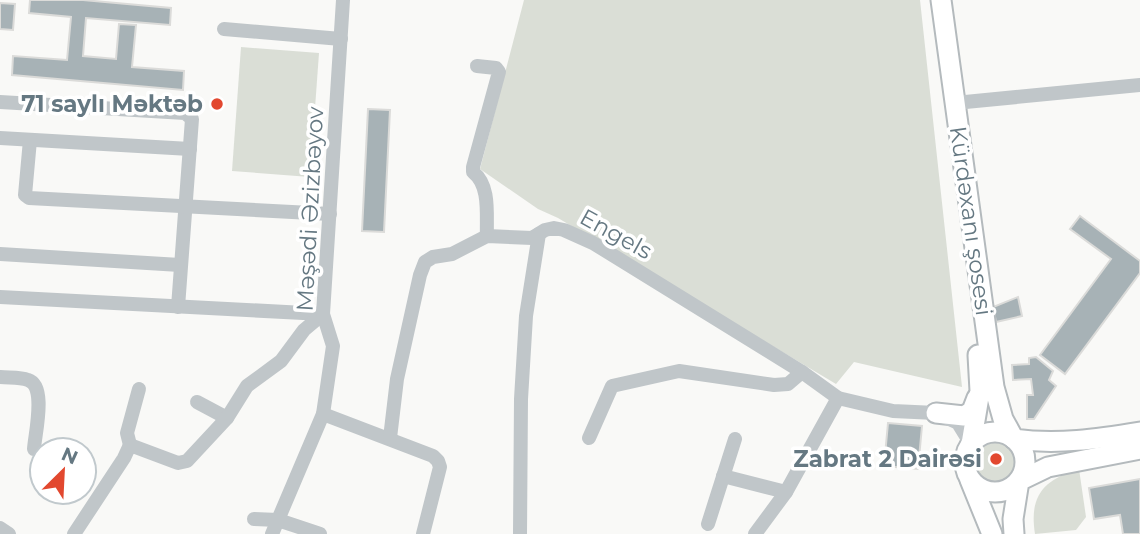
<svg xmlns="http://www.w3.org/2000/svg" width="1140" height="534" font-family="Montserrat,sans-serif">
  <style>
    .green { fill: #daded6 }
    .building { fill: #a7b2b6; stroke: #dbdbd9; stroke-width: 2 }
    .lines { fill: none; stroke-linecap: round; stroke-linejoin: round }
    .major-casing { stroke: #b4babd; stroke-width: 23 }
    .minor { stroke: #c0c6c9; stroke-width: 14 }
    .major { stroke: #fff; stroke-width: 19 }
    .poi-dot { fill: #e2482f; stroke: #fff; stroke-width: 2.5 }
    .labels { text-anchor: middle; stroke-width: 7; stroke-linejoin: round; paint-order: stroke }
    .poi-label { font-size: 23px; font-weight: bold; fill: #657882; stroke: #fff; text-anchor: end }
    .street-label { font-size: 23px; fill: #657882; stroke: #fff }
  </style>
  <rect width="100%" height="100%" fill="#f9f9f7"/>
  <g class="green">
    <path d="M524,0H920L962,387L854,362L836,384L558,218L538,209L480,169Z"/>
    <path d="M241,47L319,53L310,177L232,171Z"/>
    <circle cx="996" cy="462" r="23"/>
    <path d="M1079,469L1086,517L1076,530L1035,534C1029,496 1043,480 1079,469Z"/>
  </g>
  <g class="building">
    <path d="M30,0H83L171,8L170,25L86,18L83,56L116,59L119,24L136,25L132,67L184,71L183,90L12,75L13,56L67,60L71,17L29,13Z"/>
    <path d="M0,3L15,4L13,30L0,29Z"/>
    <path d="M368,109L390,110L384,232L362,231Z"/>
    <path d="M1080,216L1140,261V273L1065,374L1040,355L1111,259L1070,229Z"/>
    <path d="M1018,297L1022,316L996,322L993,307Z"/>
    <path d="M1036,357L1053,371L1049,380L1056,386L1034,419H1027V395H1033L1031,379L1013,380L1012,365L1029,364V358Z"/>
    <path d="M888,423L922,426L918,469L884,466Z"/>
    <path d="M1140,479V534H1123L1120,515L1094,519L1089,488Z"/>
  </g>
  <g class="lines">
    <defs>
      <g id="major">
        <path d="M941,0L994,387L1003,419L1014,439C1057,445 1098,439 1140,432"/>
        <path d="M936,413L964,416L972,411L977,398"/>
        <circle cx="995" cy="462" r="30"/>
        <path d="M971,444L980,391L978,355"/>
        <path d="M970,480L992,534"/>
        <path d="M1014,534L1013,519L1019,481L1048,467L1140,449"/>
      </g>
    </defs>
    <use href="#major" class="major-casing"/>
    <g class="minor">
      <path d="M224,29L341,39"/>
      <path d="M477,66L496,68L499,72L473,167V172C491,186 486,216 487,236"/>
      <path d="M0,102L185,113L192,119L178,307"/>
      <path d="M955,103L1140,85"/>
      <path d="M0,138L190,149"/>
      <path d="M30,140L25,195L29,198L330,214"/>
      <path d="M0,254L180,265"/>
      <path d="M0,297L323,314"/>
      <path d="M0,377C9,378 20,377 28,380C47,386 35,433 34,449"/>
      <path d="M197,402L227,418"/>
      <path d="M323,414L433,456L438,461L440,467L423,534"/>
      <path d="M390,438L397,379L420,275L425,262L433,257L452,254L487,236L532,238L545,230L554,228L564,230L593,243L802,372L838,398L893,411L936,413L958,423L971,444"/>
      <path d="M589,438L612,386L679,371L774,385L788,384L802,372"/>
      <path d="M130,445L127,433L139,389"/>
      <path d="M723,476L786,492"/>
      <path d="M254,519L278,520L320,534"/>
      <path d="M708,524L735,439"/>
      <path d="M0,528L9,534"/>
      <path d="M74,534L124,458L130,445L178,463L187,461L227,418L247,386L281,361L304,330L323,314"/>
      <path d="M272,534L323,414L333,346L323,314L343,0"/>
      <path d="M520,534L521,399L526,316L539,234"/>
      <path d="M755,534L786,492L838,398"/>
    </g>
    <use href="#major" class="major"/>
  </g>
  <g class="poi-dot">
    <circle cx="217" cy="104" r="7"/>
    <circle cx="996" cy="459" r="7"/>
  </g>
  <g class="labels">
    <g class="poi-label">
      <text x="203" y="112">71 saylı Məktəb</text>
      <text x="982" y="467">Zabrat 2 Dairəsi</text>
    </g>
    <g class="street-label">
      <text transform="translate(310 209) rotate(-87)" y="8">Məşədi Əzizbəyov</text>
      <text transform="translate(971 221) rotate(82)" y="8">Kürdəxanı şosesi</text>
      <text transform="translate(616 234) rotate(29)" y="8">Engels</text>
    </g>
  </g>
  <g transform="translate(63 471) rotate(24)"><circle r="33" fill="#ffffff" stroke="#c1c9cd" stroke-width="2"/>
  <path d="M0-5L12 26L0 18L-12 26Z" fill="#e2482f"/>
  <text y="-10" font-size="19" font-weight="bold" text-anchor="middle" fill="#657882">N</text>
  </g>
</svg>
